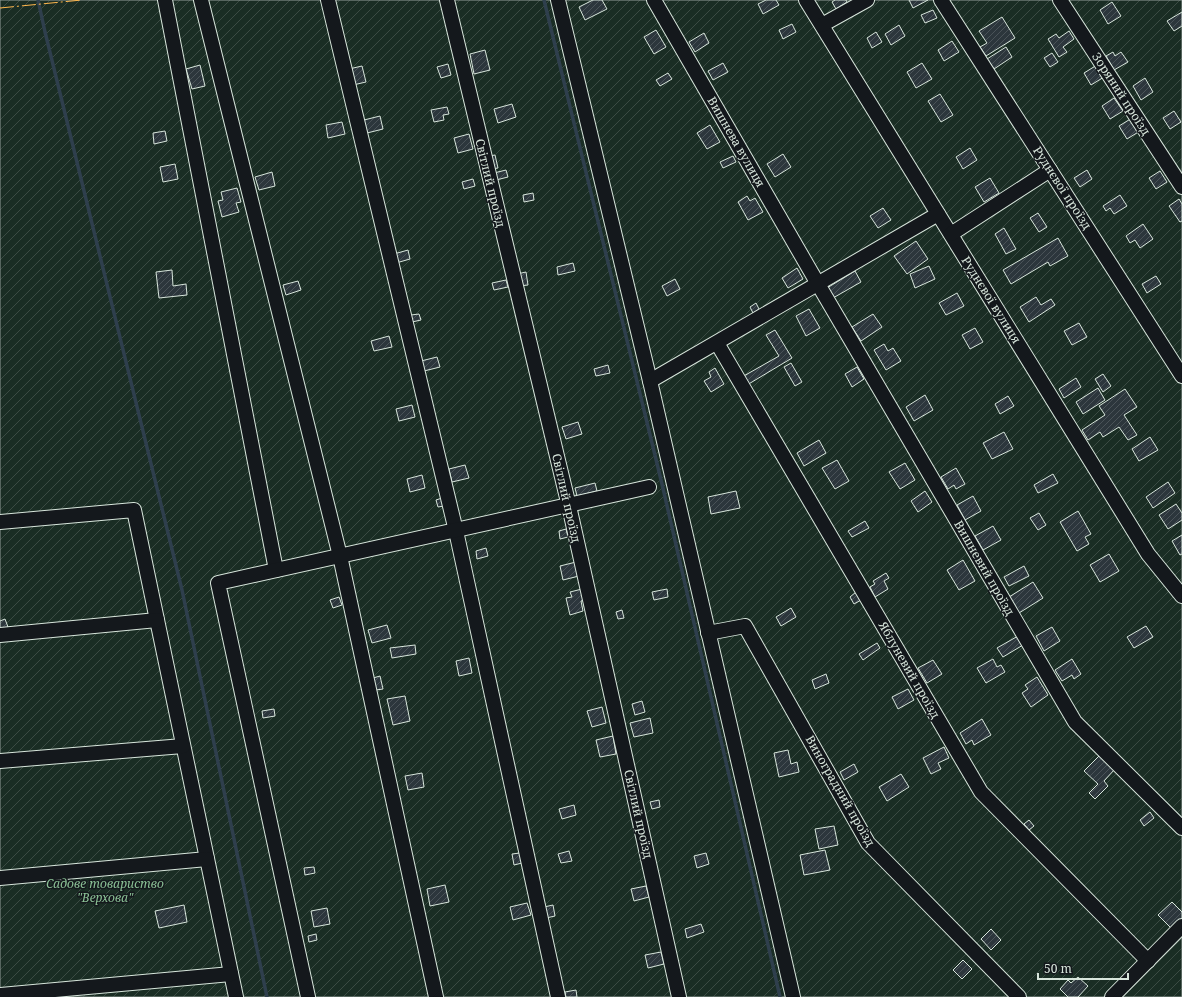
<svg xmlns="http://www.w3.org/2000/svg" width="1182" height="997" font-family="'Noto Serif',serif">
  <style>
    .garden { fill: url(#garden-furrows); stroke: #939e99 }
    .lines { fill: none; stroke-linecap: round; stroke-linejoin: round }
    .stream { stroke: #2f3f4d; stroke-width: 3.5 }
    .building { fill: url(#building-hatch); stroke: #d8e6dc }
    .minor-casing { stroke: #d8e6dc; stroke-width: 16 }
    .minor { stroke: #14181c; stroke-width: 14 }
    .power { stroke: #ffb74d; stroke-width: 1; stroke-dasharray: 14 3 2 3; stroke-linecap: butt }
    .labels { text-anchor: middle; stroke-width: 3; stroke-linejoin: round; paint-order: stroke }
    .street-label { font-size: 12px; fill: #d8e6dc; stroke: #14181c }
    .park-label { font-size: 12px; font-style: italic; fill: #8ac095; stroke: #14181c }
  </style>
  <defs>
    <pattern id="garden-furrows" width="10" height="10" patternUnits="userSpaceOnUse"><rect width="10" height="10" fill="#1a2d24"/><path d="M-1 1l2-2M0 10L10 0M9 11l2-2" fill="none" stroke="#3b4b43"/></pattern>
    <pattern id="building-hatch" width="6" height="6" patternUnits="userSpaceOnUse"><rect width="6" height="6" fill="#2c363c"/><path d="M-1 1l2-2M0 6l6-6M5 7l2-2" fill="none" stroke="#4a5358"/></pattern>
  </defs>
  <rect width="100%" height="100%" fill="#14181c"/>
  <rect class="garden" x="0" y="0" width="1182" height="997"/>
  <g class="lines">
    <g class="stream">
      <path d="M38,0L45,32L182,590L267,997"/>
      <path d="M544,0L662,484L780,997"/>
    </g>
  </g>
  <g class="building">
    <path d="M593,0H602L607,9L585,20L579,7Z"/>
    <path d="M766,0H776L779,5L763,14L758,4Z"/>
    <path d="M835,0H846L847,2L836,9L832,2Z"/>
    <path d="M909,0H928L913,8Z"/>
    <path d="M1112,2L1121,16L1108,24L1100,10Z"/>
    <path d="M933,10L937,18L925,23L921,15Z"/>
    <path d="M1182,12V26L1174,31L1167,21Z"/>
    <path d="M1002,17L1015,38L986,56L980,47L987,43L979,31Z"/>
    <path d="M792,24L796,32L783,39L779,30Z"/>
    <path d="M899,25L905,36L891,45L885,34Z"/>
    <path d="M656,30L666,47L654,54L644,37Z"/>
    <path d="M1069,31L1074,39L1063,47L1067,52L1059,57L1048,39L1056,34L1059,38Z"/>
    <path d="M876,32L882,42L872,48L867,38Z"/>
    <path d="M704,33L709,43L695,52L689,42Z"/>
    <path d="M952,41L959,52L944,61L938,50Z"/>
    <path d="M1006,47L1012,57L994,69L987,59Z"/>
    <path d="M485,50L490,70L474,74L470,54Z"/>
    <path d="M1113,52L1115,56L1121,52L1128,62L1114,70L1106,56Z"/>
    <path d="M1052,53L1058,62L1050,67L1044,58Z"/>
    <path d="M723,63L728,72L713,80L708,71Z"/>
    <path d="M922,63L932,79L916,88L907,72Z"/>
    <path d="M448,64L451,75L441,78L437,67Z"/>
    <path d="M200,65L205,86L192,89L186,69Z"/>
    <path d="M1097,65L1104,77L1091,85L1084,73Z"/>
    <path d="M362,66L366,82L353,85L349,69Z"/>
    <path d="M668,73L672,79L660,86L656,80Z"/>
    <path d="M1145,78L1153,92L1141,100L1133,86Z"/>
    <path d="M940,94L953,115L941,122L928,101Z"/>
    <path d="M1114,98L1123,111L1110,119L1102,106Z"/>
    <path d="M512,104L516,117L498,123L494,109Z"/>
    <path d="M447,107L449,114L443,115L444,120L434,122L431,110Z"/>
    <path d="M1174,111L1181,122L1170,129L1163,118Z"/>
    <path d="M380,116L383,129L367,133L364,120Z"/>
    <path d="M1132,118L1140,131L1127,139L1119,126Z"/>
    <path d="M342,122L345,134L328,138L326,125Z"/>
    <path d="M710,125L720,142L707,149L697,133Z"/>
    <path d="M165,131L167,141L154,144L153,133Z"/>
    <path d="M469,134L473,149L458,153L454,138Z"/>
    <path d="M970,148L977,160L963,169L956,157Z"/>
    <path d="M783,154L791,167L775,177L767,164Z"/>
    <path d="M495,155L498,168L492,169L489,156Z"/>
    <path d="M733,156L736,162L723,168L720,162Z"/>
    <path d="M175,164L178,179L163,182L160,167Z"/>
    <path d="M506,170L508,177L496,180L494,173Z"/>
    <path d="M1087,170L1092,179L1080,187L1074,178Z"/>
    <path d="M1160,171L1167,182L1156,189L1149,178Z"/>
    <path d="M272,172L275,186L259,190L255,177Z"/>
    <path d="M990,178L999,193L984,202L975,187Z"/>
    <path d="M473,179L475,186L464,189L462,182Z"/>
    <path d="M237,188L241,202L236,203L239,212L222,217L218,201L223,200L221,192Z"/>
    <path d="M533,193L534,200L524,202L523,195Z"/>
    <path d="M1120,195L1127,206L1114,214L1110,208L1106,211L1103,206Z"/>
    <path d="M747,196L750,201L755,198L763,212L748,220L738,202Z"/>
    <path d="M1179,199L1182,204V221L1180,222L1169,206Z"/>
    <path d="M883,208L891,220L878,228L870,216Z"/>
    <path d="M1038,213L1047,227L1039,232L1030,218Z"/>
    <path d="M1143,224L1153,239L1140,248L1135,240L1130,243L1126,236Z"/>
    <path d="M1004,228L1016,249L1006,254L995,234Z"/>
    <path d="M1058,238L1068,256L1050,266L1048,262L1011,284L1003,270Z"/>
    <path d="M916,241L928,259L907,274L894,256Z"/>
    <path d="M408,250L410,259L396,263L394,254Z"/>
    <path d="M573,263L575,271L558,275L557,267Z"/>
    <path d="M929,266L935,279L915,288L910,274Z"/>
    <path d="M797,268L803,279L788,288L782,278Z"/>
    <path d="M172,270L173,286L186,284L187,295L159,298L156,272Z"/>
    <path d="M855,271L861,282L833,298L827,288Z"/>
    <path d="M526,272L528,285L519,286L517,274Z"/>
    <path d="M1156,276L1161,284L1147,293L1142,284Z"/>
    <path d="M675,279L680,289L667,296L662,286Z"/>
    <path d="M506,280L508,287L494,290L492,283Z"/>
    <path d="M298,281L301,290L286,295L283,285Z"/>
    <path d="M957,293L964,306L946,315L939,303Z"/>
    <path d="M1036,297L1041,305L1051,299L1055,305L1029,322L1020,307Z"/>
    <path d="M756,303L759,309L753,313L750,307Z"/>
    <path d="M809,309L820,328L806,336L796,316Z"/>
    <path d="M419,314L421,320L412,322L411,315Z"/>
    <path d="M873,314L882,327L861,341L852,327Z"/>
    <path d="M1079,323L1087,337L1072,345L1064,331Z"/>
    <path d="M975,328L983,342L970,349L962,335Z"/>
    <path d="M775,330L792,358L747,385L742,377L779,356L766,335Z"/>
    <path d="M389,336L392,347L374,351L371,341Z"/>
    <path d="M884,344L888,351L893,348L901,361L886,370L874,350Z"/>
    <path d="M437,357L440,367L424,371L421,361Z"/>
    <path d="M791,363L802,382L795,386L784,367Z"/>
    <path d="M608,365L610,373L596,376L594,369Z"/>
    <path d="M857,367L864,379L852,387L845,374Z"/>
    <path d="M715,368L724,384L711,392L704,381L711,377L709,372Z"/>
    <path d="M1103,374L1111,386L1103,392L1095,379Z"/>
    <path d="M1076,378L1081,387L1064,398L1059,389Z"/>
    <path d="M1098,388L1105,400L1083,414L1076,402Z"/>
    <path d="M1125,389L1137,407L1124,415L1137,435L1128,440L1119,427L1103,437L1100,432L1088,440L1082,430L1105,415L1099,406Z"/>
    <path d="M925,395L933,410L914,421L906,407Z"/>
    <path d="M1008,396L1014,406L1000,414L995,404Z"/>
    <path d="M412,405L415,417L399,421L396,409Z"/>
    <path d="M578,422L582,434L566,439L562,427Z"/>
    <path d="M1004,432L1013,449L992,459L983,443Z"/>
    <path d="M1150,437L1158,450L1139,461L1132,449Z"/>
    <path d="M819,440L826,453L804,466L797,453Z"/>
    <path d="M837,460L849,481L835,489L822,468Z"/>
    <path d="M905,463L915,480L900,489L889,472Z"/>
    <path d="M465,465L469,478L452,482L449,469Z"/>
    <path d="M956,468L965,484L956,489L954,485L948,489L941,477Z"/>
    <path d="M1053,474L1058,483L1038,493L1034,485Z"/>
    <path d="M422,475L425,488L410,492L407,479Z"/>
    <path d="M1168,482L1175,493L1153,508L1146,497Z"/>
    <path d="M595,483L597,491L577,496L575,488Z"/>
    <path d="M736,491L740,508L711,514L708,497Z"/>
    <path d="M925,491L932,502L918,512L911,501Z"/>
    <path d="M973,496L981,511L965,520L957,505Z"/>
    <path d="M442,498L444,506L438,507L436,500Z"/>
    <path d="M1176,504L1182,513V520L1168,529L1159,515Z"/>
    <path d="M1078,511L1091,534L1085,537L1089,544L1077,551L1060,522Z"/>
    <path d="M1039,513L1046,525L1038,530L1030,518Z"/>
    <path d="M865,521L869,528L852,537L848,531Z"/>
    <path d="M993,526L1001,540L983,550L975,536Z"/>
    <path d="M566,529L568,537L560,539L559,531Z"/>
    <path d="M1182,535V554L1180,555L1172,541Z"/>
    <path d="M486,548L488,556L477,559L476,551Z"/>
    <path d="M1109,554L1119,571L1100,582L1090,565Z"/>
    <path d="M963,560L975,581L959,590L947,570Z"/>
    <path d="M576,562L579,576L563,580L560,566Z"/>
    <path d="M1024,566L1029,576L1009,586L1004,577Z"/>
    <path d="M886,573L889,578L884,581L888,589L875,597L870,587L875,584L873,581Z"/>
    <path d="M1033,582L1043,598L1019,613L1009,597Z"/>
    <path d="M582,589L585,600L581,601L583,611L570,615L566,598L572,597L570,592Z"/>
    <path d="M667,589L668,597L654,600L652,592Z"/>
    <path d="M856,592L861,600L854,604L850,597Z"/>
    <path d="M339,597L342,605L333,608L330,600Z"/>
    <path d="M791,608L796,617L781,626L776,617Z"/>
    <path d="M622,610L624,618L618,619L616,612Z"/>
    <path d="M5,619L8,627L0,630V621Z"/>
    <path d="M387,625L391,638L372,643L368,630Z"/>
    <path d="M1146,626L1153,637L1134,648L1127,637Z"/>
    <path d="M1052,627L1060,641L1044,651L1036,636Z"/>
    <path d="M1018,636L1023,645L1003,657L997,648Z"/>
    <path d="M877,643L880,648L863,660L859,654Z"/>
    <path d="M415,645L416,654L392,658L390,648Z"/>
    <path d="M469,658L472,673L459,676L456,661Z"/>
    <path d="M993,659L997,667L1001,665L1005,672L986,683L977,668Z"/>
    <path d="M1072,659L1081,674L1074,679L1072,675L1062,681L1055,670Z"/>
    <path d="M933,660L942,674L927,683L918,668Z"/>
    <path d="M826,674L829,683L815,689L812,680Z"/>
    <path d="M380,676L383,689L376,690L373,678Z"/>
    <path d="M1037,677L1048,695L1031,707L1022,693L1028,689L1025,685Z"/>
    <path d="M908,689L914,700L898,709L892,697Z"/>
    <path d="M405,696L410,721L393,725L387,699Z"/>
    <path d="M642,701L645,712L635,715L632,704Z"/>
    <path d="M602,707L606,723L592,727L587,711Z"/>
    <path d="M274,709L275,716L263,718L262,711Z"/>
    <path d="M650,718L653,733L634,737L630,723Z"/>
    <path d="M982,719L991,735L974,745L972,740L966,744L960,733Z"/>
    <path d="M613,736L616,754L600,757L596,740Z"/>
    <path d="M944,747L949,758L938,763L941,769L931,774L923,758Z"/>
    <path d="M788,750L791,764L797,762L799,772L779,777L774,753Z"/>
    <path d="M1100,755L1115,769L1104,781L1108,786L1095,799L1089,793L1098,784L1084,771Z"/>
    <path d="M854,764L858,772L844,780L840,772Z"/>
    <path d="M422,773L424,787L408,790L405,776Z"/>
    <path d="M901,774L909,787L887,801L879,787Z"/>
    <path d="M659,800L660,807L652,809L650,802Z"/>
    <path d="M574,805L576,815L562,819L559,809Z"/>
    <path d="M1150,812L1154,818L1144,826L1140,820Z"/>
    <path d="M1029,820L1034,826L1029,830L1024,824Z"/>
    <path d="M834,826L838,845L819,849L815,829Z"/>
    <path d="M825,850L830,870L804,875L800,855Z"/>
    <path d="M569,851L572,861L561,863L558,854Z"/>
    <path d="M520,853L522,863L514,865L512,854Z"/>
    <path d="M706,853L709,864L697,868L694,856Z"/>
    <path d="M314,867L315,873L305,875L304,868Z"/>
    <path d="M445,885L449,902L430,906L427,889Z"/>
    <path d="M646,886L649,897L634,901L631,889Z"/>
    <path d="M1172,902L1182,912V918L1172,929L1158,915Z"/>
    <path d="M527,903L531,915L513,920L510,907Z"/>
    <path d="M184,905L187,922L159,928L155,911Z"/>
    <path d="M553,905L555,916L546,918L544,907Z"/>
    <path d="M327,908L330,924L314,927L311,911Z"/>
    <path d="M701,924L704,932L687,938L685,929Z"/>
    <path d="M991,929L1001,940L991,950L981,939Z"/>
    <path d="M316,934L317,940L309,942L308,936Z"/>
    <path d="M661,952L664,964L648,968L645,955Z"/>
    <path d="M963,960L972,969L962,979L953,970Z"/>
    <path d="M1078,977L1088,986L1078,997H1068L1060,989L1068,980L1071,983Z"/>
    <path d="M576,990L577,997H566L565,992Z"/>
  </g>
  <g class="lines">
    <defs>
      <g id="minor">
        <path d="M165,0L276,570"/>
        <path d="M201,0L340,556L436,997"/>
        <path d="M328,0L456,531L558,997"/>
        <path d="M447,0L569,506L679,997"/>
        <path d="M558,0L650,381L793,997"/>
        <path d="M654,0L818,284L1075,722L1182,828"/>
        <path d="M806,0L1148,554L1182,596"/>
        <path d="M941,0L1182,376"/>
        <path d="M1060,0L1182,187"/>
        <path d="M822,25L867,0"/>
        <path d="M951,234L1050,170"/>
        <path d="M717,343L981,792L1148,961"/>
        <path d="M650,381L938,214"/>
        <path d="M0,522L134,510L236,997"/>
        <path d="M708,633L745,626L868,843L1019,997"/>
        <path d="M0,635L157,620"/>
        <path d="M0,761L183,746"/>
        <path d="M0,878L207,859"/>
        <path d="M0,995L231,974"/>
        <path d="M308,997L218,583L649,487"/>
        <path d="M1112,997L1182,926"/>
      </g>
    </defs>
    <use href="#minor" class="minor-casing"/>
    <use href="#minor" class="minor"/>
    <path class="power" d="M0,8L82,0"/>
  </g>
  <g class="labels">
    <g class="street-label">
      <text transform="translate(1121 94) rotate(57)" y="4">Зоряний проїзд</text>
      <text transform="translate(736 142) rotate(60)" y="4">Вишнева вулиця</text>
      <text transform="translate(490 183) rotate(76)" y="4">Світлий проїзд</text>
      <text transform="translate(1062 188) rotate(57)" y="4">Руднєвої проїзд</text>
      <text transform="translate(991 300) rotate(58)" y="4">Руднєвої вулиця</text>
      <text transform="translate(566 498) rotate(77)" y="4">Світлий проїзд</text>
      <text transform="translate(984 568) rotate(60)" y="4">Вишневий проїзд</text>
      <text transform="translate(909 670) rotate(60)" y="4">Яблуневий проїзд</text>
      <text transform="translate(840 791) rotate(60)" y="4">Виноградний проїзд</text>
      <text transform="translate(638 814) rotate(77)" y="4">Світлий проїзд</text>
    </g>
    <g class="park-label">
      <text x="105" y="888">Садове товариство<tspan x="105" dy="14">"Верхова"</tspan></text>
    </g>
  </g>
  <path d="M1038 973v6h90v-6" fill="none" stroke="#d8e6dc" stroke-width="2"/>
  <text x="1044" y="973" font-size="12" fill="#d8e6dc" stroke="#14181c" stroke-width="3" paint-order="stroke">50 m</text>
</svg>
